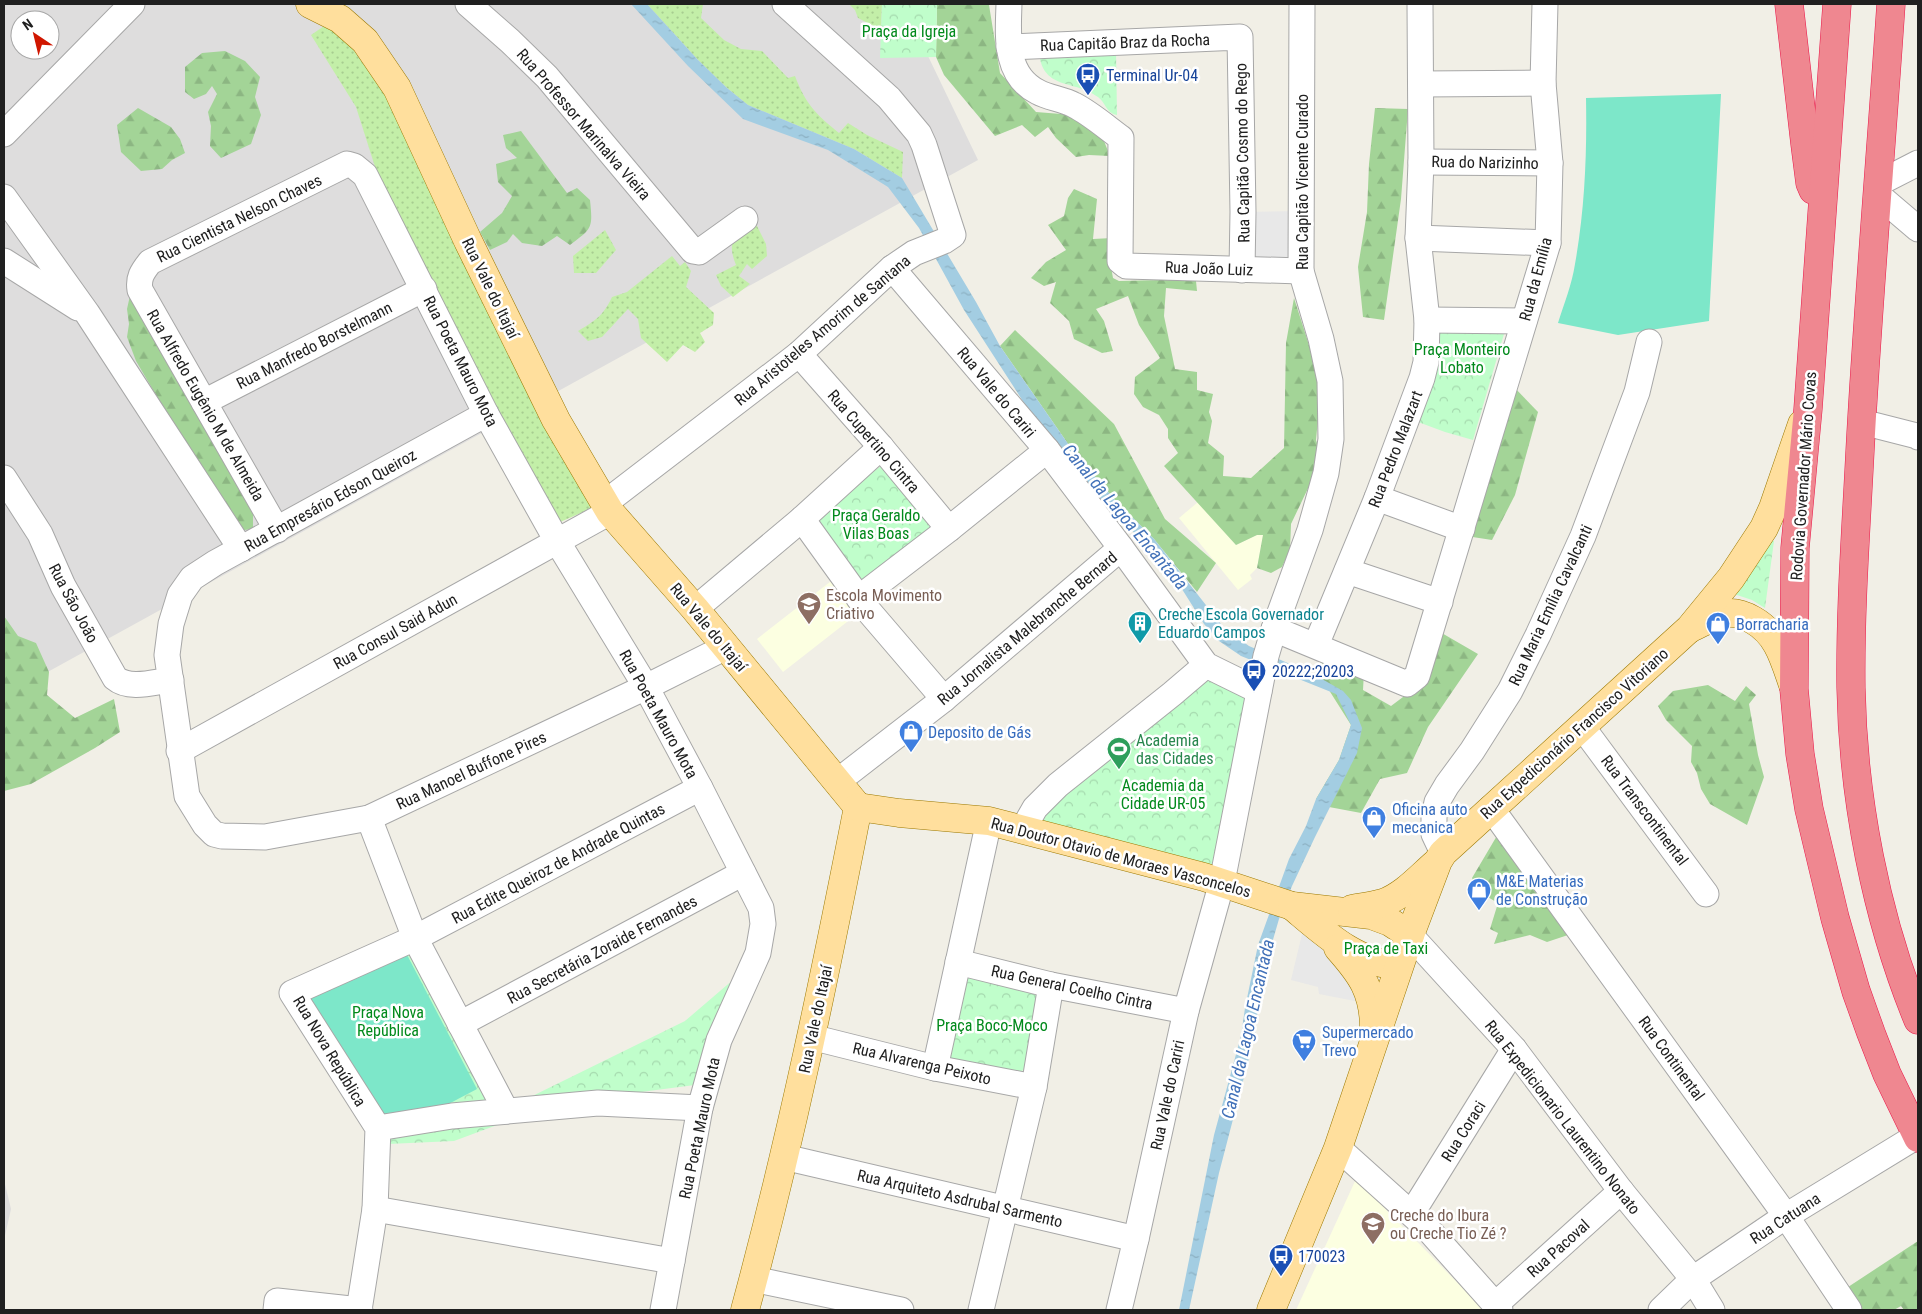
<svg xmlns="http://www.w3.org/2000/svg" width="1922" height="1314" font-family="'Roboto Condensed',sans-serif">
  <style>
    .residential { fill: #dedddd; fill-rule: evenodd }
    .education { fill: #fcffe1 }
    .grass { fill: url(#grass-dots) }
    .forest { fill: url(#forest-firs) }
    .park { fill: url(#park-crowns) }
    .pitch { fill: #7de7c9 }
    .parking { fill: #e8e8e8 }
    .water { fill: url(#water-ripples) }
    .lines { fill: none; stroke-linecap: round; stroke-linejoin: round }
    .minor-casing { stroke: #a7a7a7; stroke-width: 27 }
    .major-casing { stroke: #9c7900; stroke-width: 29 }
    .highway-casing { stroke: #ea184a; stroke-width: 29 }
    .minor { stroke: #fff; stroke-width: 25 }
    .major { stroke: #ffdf9d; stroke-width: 28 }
    .highway { stroke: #ef8790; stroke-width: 28 }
    .labels { text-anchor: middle; stroke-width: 5; stroke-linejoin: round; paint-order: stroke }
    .park-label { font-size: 16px; fill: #028a1c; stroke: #fff }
    .street-label { font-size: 16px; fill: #202020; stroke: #fff }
    .transit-label { font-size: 16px; fill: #164399; stroke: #fff; text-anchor: start }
    .education-label { font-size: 16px; fill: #785e54; stroke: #fff; text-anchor: start }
    .culture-label { font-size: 16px; fill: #0d838f; stroke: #fff; text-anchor: start }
    .shop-label { font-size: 16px; fill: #366cbe; stroke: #fff; text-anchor: start }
    .leisure-label { font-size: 16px; fill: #27864d; stroke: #fff; text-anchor: start }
    .water-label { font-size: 18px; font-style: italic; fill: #4372b9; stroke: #fff }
  </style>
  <defs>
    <pattern id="grass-dots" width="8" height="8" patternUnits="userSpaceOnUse" patternTransform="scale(1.25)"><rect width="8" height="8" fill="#c3efa8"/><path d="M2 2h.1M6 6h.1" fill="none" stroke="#a7cd90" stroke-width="1.8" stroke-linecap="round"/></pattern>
    <pattern id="forest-firs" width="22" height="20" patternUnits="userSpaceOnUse" patternTransform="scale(1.25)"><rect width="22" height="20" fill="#a3d497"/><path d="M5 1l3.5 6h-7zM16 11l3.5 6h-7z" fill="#8cb682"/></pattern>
    <pattern id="park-crowns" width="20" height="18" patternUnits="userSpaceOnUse" patternTransform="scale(1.25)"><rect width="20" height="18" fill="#c0fecb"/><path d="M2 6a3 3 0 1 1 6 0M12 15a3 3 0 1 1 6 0" fill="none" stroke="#a5d9ae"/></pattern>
    <pattern id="water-ripples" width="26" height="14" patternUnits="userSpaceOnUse" patternTransform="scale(1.25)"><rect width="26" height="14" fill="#a3cde2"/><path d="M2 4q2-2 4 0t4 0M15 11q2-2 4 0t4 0" fill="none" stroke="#8cb0c2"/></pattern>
  </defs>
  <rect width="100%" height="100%" fill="#f1efe6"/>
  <g class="residential">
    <path d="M4,4H903L978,160L4,696ZM20,20H50V50H20Z"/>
    <path d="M4,1180L11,1209L4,1240Z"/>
  </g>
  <g class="education">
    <path d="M1198,502L1236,545L1257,535H1263L1257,568L1250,575L1252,579L1238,590L1179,518Z"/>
    <path d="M835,578L861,611L783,672L757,639Z"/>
    <path d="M1356,1179L1484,1310H1296Z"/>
  </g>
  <g class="grass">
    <path d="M647,4H703L701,18L724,40L741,49L762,51L788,78L795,76C806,105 816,114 839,133L848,123L867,135L903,152L902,178L854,149L748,105L727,88L698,60Z"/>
    <path d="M849,4H882L881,30L858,18L855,10Z"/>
    <path d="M327,24L345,38L384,93L529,390L592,508L558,523L495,415L377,173L356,107L311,35Z"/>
    <path d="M753,218L766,244L767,256L752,269L747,264L739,276L750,284L733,297L721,286L716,275L736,265C726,240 735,235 753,218Z"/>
    <path d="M605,230L616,250L596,273H574L573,256Z"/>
    <path d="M672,256L680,266L685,262L691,271L686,287L714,313L713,325L700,333L705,342L695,352L683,345L667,362L641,338L638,319L628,309L602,337L588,341L578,331C596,320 603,316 612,297L627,292Z"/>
  </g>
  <g class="forest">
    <path d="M937,4L989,5L1000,73L1036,112L1074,115L1104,141L1110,156L1089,155L1076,157L1056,138L1048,127L1035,137L1022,125L995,136L944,75L936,57Z"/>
    <path d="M225,51L245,61L260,77L255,97L261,115L251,144L221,158L210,146L211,126L208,112L217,94L212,86L206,94L194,99L185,92V67L202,53Z"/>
    <path d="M138,108L171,127L180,139L185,153L172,160L162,169L141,171L121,152L117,125Z"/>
    <path d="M1375,108L1408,109L1401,199L1384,320L1363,317L1358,267L1367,212L1369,164Z"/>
    <path d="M521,131L567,193L577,188L590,200C593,229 592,228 570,245L557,236L542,246L522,243L513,234L507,242L490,250L480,232L502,213L512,196L498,182L496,164L517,158L506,148L503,135Z"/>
    <path d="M1074,189L1097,199L1093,239L1112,238L1109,256L1113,278L1119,281L1161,280L1167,270L1195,271L1197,291L1166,288L1164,316L1175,369L1197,372V390L1213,394L1209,412L1212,421L1208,443L1224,456L1223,476L1251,478L1284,448L1286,343L1294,298L1316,367L1320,398L1316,440L1322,459L1291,524L1290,550L1282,567L1271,573L1257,568L1263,535H1257L1236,545L1164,466L1178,453L1168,438V429L1159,415L1143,407L1134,394L1135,377L1160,358L1139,325L1128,296L1096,309L1104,321L1113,351L1102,353L1074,339L1069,321L1050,303L1056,282L1044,286L1031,278L1046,262L1066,250L1048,225L1064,216L1068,198Z"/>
    <path d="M133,282L253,509V529L236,531L136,361L127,337L129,324L127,309Z"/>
    <path d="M1015,330L1114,424L1165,519L1216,563L1197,592L1154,539L1115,500L1073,451L1000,346Z"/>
    <path d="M1512,385L1538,412L1515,495L1492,540L1466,536Z"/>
    <path d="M4,616L18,636L36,643L49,672L47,695L75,718L114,699L120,732L95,748L31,784L4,791Z"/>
    <path d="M1440,632L1478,654L1428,727L1407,773L1380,779L1361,813L1329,807L1316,799L1339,760L1351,725L1322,679L1319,671L1321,655L1364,672L1363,690L1391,706L1419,685Z"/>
    <path d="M1708,685L1735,701L1746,686L1756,695L1749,704L1758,755L1764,777L1747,825L1710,804L1701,789L1697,773L1691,762L1692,746L1666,720L1658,706L1673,691Z"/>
    <path d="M1498,834L1568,935L1547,942L1530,935L1494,944L1498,933L1490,929L1498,903L1479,892L1472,878Z"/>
    <path d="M1918,1241V1310H1904L1901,1306L1894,1310H1858L1842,1291Z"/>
  </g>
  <g class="park">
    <path d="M882,4H937L936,57L880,58Z"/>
    <path d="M1039,50H1116L1117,115C1106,113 1106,103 1098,97C1074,79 1041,91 1039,50Z"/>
    <path d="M1506,327L1473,440L1445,432L1418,422L1429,330Z"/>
    <path d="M881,466L933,528L862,581L819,529V519L854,486Z"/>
    <path d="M1763,539L1774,541L1765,608L1752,600L1728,592Z"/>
    <path d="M1213,669L1252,692L1224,887L1023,833L1055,784Z"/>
    <path d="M416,932L506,1109L685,1021L762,955L718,1082L556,1103L454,1141L388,1144L295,988Z"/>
    <path d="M964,976L1038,993L1024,1069L1018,1075L946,1059Z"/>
  </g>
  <g class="pitch">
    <path d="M1721,94L1709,321L1618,335L1558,323C1564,304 1572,284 1575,264C1585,208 1587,153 1586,98Z"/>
    <path d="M404,949L477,1089L378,1141L305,1001Z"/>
  </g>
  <g class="parking">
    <path d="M1299,211V268L1246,266L1244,212Z"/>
    <path d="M1303,930L1327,947L1365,1003L1319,994L1318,987L1291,980Z"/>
  </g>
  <path class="water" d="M631,4H647L698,60L727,88L748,105L854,149L902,178L976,302L1000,346L1073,451L1115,500L1154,539L1224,628L1249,646L1315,675L1343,691L1351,700L1362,728L1357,753L1315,837L1292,886L1279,919L1261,981L1255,1035L1219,1173L1189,1310H1179L1214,1135L1241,1036L1245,1008L1258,945L1289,859L1306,826L1316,799L1339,760L1351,725L1336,694L1241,656L1219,641L1204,624L1180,586L1129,527L1105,505L1026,406L964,310L919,228L888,187L828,150L743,119L688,66Z"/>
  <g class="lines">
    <defs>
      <g id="minor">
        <path d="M468,4L510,41L547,77L693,251L699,252L745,219"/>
        <path d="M1009,4C1008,36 1004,75 1038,92C1049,98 1063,99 1074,105C1090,113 1106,127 1121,138L1120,261L1126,266L1301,271"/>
        <path d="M1009,47L1240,37L1243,212L1242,270"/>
        <path d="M1421,84L1543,83"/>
        <path d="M4,134L132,4"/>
        <path d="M1421,162L1550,163"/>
        <path d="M1879,183L1918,163"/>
        <path d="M1878,195L1918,229"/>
        <path d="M4,197L87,313L241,549"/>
        <path d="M1418,238L1548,243"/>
        <path d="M4,261L78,308"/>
        <path d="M892,268L1047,450L1121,548L1206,665L1259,691"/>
        <path d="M1427,320L1524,321"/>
        <path d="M799,354L881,447L949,529"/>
        <path d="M204,402L424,289"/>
        <path d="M486,414L215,563L192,578L180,595L171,624L167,655L187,796L205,825L214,834L222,836L265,837L369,818L646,687L726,647"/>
        <path d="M1862,422L1917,436L1918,437"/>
        <path d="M4,478L40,534L63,586L115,678C129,690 154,682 171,680"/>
        <path d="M1377,498L1462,529"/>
        <path d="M605,503L799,354L892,268L914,253L944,241L953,235L924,145L919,134L889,98L785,4"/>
        <path d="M802,519L866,608L944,699"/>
        <path d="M277,530L140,290C138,278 142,272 150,262L347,164L354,166L365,175L486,414L557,541L646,687L700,788L761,908L763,924L758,953L719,1040L700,1108L663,1310"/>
        <path d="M1347,571L1440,602"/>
        <path d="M859,598L949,529L1047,450"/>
        <path d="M695,609L802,519L881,447"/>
        <path d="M1274,629L1407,684L1417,676L1548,243L1550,163L1543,83L1545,4"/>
        <path d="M1316,645L1377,498L1422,378L1426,362L1427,320L1418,238L1421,162L1420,4"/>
        <path d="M1583,728L1706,894"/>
        <path d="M179,751L610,512"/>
        <path d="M838,781L944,699L1121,548"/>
        <path d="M1491,808L1786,1216L1849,1310"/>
        <path d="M369,818L415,938L506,1111"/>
        <path d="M1023,829L1035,808L1058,785L1172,694L1206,665"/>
        <path d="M1443,853L1434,834V816L1437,802L1447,785L1472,751L1510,691L1538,635L1583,536L1637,392L1649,342"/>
        <path d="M1410,935L1514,1049L1621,1191L1693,1279L1712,1310"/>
        <path d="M958,962L1051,985L1186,1011"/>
        <path d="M460,1024L743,873"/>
        <path d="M811,1037L935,1068L1034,1087"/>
        <path d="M935,1068L989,821"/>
        <path d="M378,1128L452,1116L598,1103L700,1108"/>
        <path d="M1338,1148L1427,1228L1500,1310"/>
        <path d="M784,1157L1136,1239"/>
        <path d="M375,1209L672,1261"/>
        <path d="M1412,1213L1514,1049"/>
        <path d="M753,1279L901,1310"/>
        <path d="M1495,1305L1621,1191"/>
        <path d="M276,1310L277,1301L360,1310"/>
        <path d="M359,1310L375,1209L378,1128L292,993L415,938L700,788"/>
        <path d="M981,1310L1034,1087L1051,985"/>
        <path d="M1119,1310L1136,1239L1186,1011L1222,882L1266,656L1274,629L1310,530L1326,473L1331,439L1330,381L1321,339L1301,271L1302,4"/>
        <path d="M1661,1310L1693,1279L1786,1216L1917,1136"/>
      </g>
      <g id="major">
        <path d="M310,4L340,19L365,41L397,88L468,241L556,420L610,512L695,609L858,807C825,976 790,1144 745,1310"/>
        <path d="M1691,628C1704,622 1718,613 1731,613C1740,613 1746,616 1753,620C1778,634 1784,659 1793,685"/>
        <path d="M858,807L899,813L989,821L1204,877L1292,906L1371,915L1390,922L1410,935"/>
        <path d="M1292,906C1322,931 1357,965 1399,965"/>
        <path d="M1352,909C1362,907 1373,906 1383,903C1403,896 1419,878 1435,864"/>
        <path d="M1338,948C1362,975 1374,992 1374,1029"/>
        <path d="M1271,1310L1338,1148L1410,935L1438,861L1443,853L1690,628L1731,578L1764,528L1773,508L1802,424"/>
      </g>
      <g id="highway">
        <path d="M1789,4L1805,144L1810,183L1813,190"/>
        <path d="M1837,4L1808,409L1795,548L1794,689L1800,754L1809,809L1835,918L1856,991L1871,1033L1887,1074L1918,1138"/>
        <path d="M1891,4C1881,153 1868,302 1860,451C1856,530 1850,609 1851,688C1853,799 1876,918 1918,1020"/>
      </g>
    </defs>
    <use href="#minor" class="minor-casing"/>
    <use href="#major" class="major-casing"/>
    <use href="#highway" class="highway-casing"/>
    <use href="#minor" class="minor"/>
    <use href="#major" class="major"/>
    <use href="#highway" class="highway"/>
  </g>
  <defs>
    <symbol id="bus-pin" viewBox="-11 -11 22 30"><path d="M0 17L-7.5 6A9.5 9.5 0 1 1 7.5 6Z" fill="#1a4fb4" stroke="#fff"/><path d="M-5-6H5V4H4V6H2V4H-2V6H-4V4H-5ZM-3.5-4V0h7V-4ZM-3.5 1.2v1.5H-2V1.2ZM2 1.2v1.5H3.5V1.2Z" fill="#fff"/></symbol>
    <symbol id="school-pin" viewBox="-11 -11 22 30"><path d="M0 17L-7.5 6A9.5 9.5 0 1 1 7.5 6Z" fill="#8d6e63" stroke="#fff"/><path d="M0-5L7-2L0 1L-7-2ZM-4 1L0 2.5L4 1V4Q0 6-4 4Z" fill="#fff"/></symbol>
    <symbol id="building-pin" viewBox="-11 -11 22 30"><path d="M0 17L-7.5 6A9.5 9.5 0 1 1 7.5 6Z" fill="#0f9aa8" stroke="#fff"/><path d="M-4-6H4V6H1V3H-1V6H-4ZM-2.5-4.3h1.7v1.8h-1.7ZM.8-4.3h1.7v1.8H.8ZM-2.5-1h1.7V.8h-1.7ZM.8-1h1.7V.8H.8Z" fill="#fff"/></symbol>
    <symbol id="shop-pin" viewBox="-11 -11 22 30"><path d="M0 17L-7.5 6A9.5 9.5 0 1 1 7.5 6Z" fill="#3f7fe0" stroke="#fff"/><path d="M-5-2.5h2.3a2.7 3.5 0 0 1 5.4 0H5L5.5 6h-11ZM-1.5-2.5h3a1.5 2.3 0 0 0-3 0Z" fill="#fff"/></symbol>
    <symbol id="stadium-pin" viewBox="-11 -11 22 30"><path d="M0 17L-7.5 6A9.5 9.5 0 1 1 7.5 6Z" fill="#2e9e5b" stroke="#fff"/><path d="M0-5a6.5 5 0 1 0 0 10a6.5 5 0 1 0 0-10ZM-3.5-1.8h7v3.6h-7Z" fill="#fff"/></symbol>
    <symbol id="supermarket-pin" viewBox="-11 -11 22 30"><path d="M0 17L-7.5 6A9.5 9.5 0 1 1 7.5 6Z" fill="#3f7fe0" stroke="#fff"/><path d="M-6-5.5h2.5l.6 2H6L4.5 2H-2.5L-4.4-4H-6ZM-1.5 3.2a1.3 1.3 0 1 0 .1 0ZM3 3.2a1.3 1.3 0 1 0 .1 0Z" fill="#fff"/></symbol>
  </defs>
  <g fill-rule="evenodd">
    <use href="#bus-pin" x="1074" y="61" width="28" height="38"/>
    <use href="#school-pin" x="795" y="590" width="28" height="38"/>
    <use href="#building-pin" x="1126" y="609" width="28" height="38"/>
    <use href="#shop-pin" x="1704" y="610" width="28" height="38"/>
    <use href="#bus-pin" x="1240" y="657" width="28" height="38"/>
    <use href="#shop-pin" x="897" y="718" width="28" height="38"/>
    <use href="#stadium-pin" x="1105" y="735" width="28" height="38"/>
    <use href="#shop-pin" x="1360" y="804" width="28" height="38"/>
    <use href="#shop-pin" x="1465" y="876" width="28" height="38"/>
    <use href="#supermarket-pin" x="1290" y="1027" width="28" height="38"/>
    <use href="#school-pin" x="1359" y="1210" width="28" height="38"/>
    <use href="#bus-pin" x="1267" y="1242" width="28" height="38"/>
  </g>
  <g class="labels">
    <g class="park-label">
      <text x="909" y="37">Praça da Igreja</text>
      <text x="1462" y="355">Praça Monteiro<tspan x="1462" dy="18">Lobato</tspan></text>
      <text x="876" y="521">Praça Geraldo<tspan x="876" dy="18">Vilas Boas</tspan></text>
      <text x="1163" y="791">Academia da<tspan x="1163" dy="18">Cidade UR-05</tspan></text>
      <text x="1386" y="954">Praça de Taxi</text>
      <text x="388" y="1018">Praça Nova<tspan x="388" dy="18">República</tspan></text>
      <text x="992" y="1031">Praça Boco-Moco</text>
    </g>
    <g class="street-label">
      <text transform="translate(1125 42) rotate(-2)" y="6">Rua Capitão Braz da Rocha</text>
      <text transform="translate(584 124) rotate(49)" y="6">Rua Professor Marinalva Vieira</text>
      <text transform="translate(1242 153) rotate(-91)" y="6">Rua Capitão Cosmo do Rego</text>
      <text transform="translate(1485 162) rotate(1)" y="6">Rua do Narizinho</text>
      <text transform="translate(1302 182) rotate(-90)" y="6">Rua Capitão Vicente Curado</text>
      <text transform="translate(239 218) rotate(-26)" y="6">Rua Cientista Nelson Chaves</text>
      <text transform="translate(1209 268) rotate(2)" y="6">Rua João Luiz</text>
      <text transform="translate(1535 279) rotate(-75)" y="6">Rua da Emília</text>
      <text transform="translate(491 288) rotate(64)" y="6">Rua Vale do Itajaí</text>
      <text transform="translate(822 330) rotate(-40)" y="6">Rua Aristoteles Amorim de Santana</text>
      <text transform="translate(314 345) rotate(-27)" y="6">Rua Manfredo Borstelmann</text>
      <text transform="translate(461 361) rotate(63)" y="6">Rua Poeta Mauro Mota</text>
      <text transform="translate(997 392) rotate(50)" y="6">Rua Vale do Cariri</text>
      <text transform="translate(206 405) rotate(60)" y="6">Rua Alfredo Eugênio M de Almeida</text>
      <text transform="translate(874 441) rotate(49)" y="6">Rua Cupertino Cintra</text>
      <text transform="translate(1395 449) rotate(-69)" y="6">Rua Pedro Malazart</text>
      <text transform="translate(1803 476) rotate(-86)" y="6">Rodovia Governador Mário Covas</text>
      <text transform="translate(330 500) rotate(-29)" y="6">Rua Empresário Edson Queiroz</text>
      <text transform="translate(74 603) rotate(62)" y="6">Rua São João</text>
      <text transform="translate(1550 605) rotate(-65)" y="6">Rua Maria Emília Cavalcanti</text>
      <text transform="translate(709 627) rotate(50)" y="6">Rua Vale do Itajaí</text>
      <text transform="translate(1027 628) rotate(-40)" y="6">Rua Jornalista Malebranche Bernard</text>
      <text transform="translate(395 631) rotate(-29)" y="6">Rua Consul Said Adun</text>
      <text transform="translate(659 714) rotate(61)" y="6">Rua Poeta Mauro Mota</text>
      <text transform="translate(1574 733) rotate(-42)" y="6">Rua Expedicionário Francisco Vitoriano</text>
      <text transform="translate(471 770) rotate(-25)" y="6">Rua Manoel Buffone Pires</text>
      <text transform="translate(1645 810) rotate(53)" y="6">Rua Transcontinental</text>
      <text transform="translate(1121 857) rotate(15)" y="6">Rua Doutor Otavio de Moraes Vasconcelos</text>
      <text transform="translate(558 863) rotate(-28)" y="6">Rua Edite Queiroz de Andrade Quintas</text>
      <text transform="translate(602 949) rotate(-28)" y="6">Rua Secretária Zoraide Fernandes</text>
      <text transform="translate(1072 987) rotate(12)" y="6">Rua General Coelho Cintra</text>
      <text transform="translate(815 1019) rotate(-78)" y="6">Rua Vale do Itajaí</text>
      <text transform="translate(330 1051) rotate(59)" y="6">Rua Nova República</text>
      <text transform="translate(1672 1058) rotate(54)" y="6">Rua Continental</text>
      <text transform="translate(922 1063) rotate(13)" y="6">Rua Alvarenga Peixoto</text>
      <text transform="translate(1167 1095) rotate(-78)" y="6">Rua Vale do Cariri</text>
      <text transform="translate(1563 1117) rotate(52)" y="6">Rua Expedicionario Laurentino Nonato</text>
      <text transform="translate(699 1128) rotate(-78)" y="6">Rua Poeta Mauro Mota</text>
      <text transform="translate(1463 1131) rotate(-58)" y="6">Rua Coraci</text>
      <text transform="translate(960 1198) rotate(13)" y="6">Rua Arquiteto Asdrubal Sarmento</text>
      <text transform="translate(1785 1218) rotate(-33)" y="6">Rua Catuana</text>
      <text transform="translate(1558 1248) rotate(-42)" y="6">Rua Pacoval</text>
    </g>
    <g class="transit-label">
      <text x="1106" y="81">Terminal Ur-04</text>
      <text x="1272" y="677">20222;20203</text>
      <text x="1298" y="1262">170023</text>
    </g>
    <g class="education-label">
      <text x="826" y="601">Escola Movimento<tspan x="826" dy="18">Criativo</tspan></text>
      <text x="1390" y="1221">Creche do Ibura<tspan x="1390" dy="18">ou Creche Tio Zé ?</tspan></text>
    </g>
    <g class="culture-label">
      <text x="1158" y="620">Creche Escola Governador<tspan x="1158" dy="18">Eduardo Campos</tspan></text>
    </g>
    <g class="shop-label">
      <text x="1736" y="630">Borracharia</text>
      <text x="928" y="738">Deposito de Gás</text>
      <text x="1392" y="815">Oficina auto<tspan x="1392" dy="18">mecanica</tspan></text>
      <text x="1496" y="887">M&amp;E Materias<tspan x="1496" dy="18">de Construção</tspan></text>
      <text x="1322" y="1038">Supermercado<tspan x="1322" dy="18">Trevo</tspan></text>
    </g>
    <g class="leisure-label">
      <text x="1136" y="746">Academia<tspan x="1136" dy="18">das Cidades</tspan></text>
    </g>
    <g class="water-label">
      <text transform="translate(1125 517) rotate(50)" y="6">Canal da Lagoa Encantada</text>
      <text transform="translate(1248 1029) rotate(-77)" y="6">Canal da Lagoa Encantada</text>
    </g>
  </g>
  <rect width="1922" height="1314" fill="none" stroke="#202020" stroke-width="10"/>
  <g transform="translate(35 35) rotate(325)"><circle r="24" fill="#ffffff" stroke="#a6a6a6"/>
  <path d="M0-4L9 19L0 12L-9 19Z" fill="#d01600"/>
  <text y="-8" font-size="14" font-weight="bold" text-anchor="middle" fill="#202020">N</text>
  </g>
</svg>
